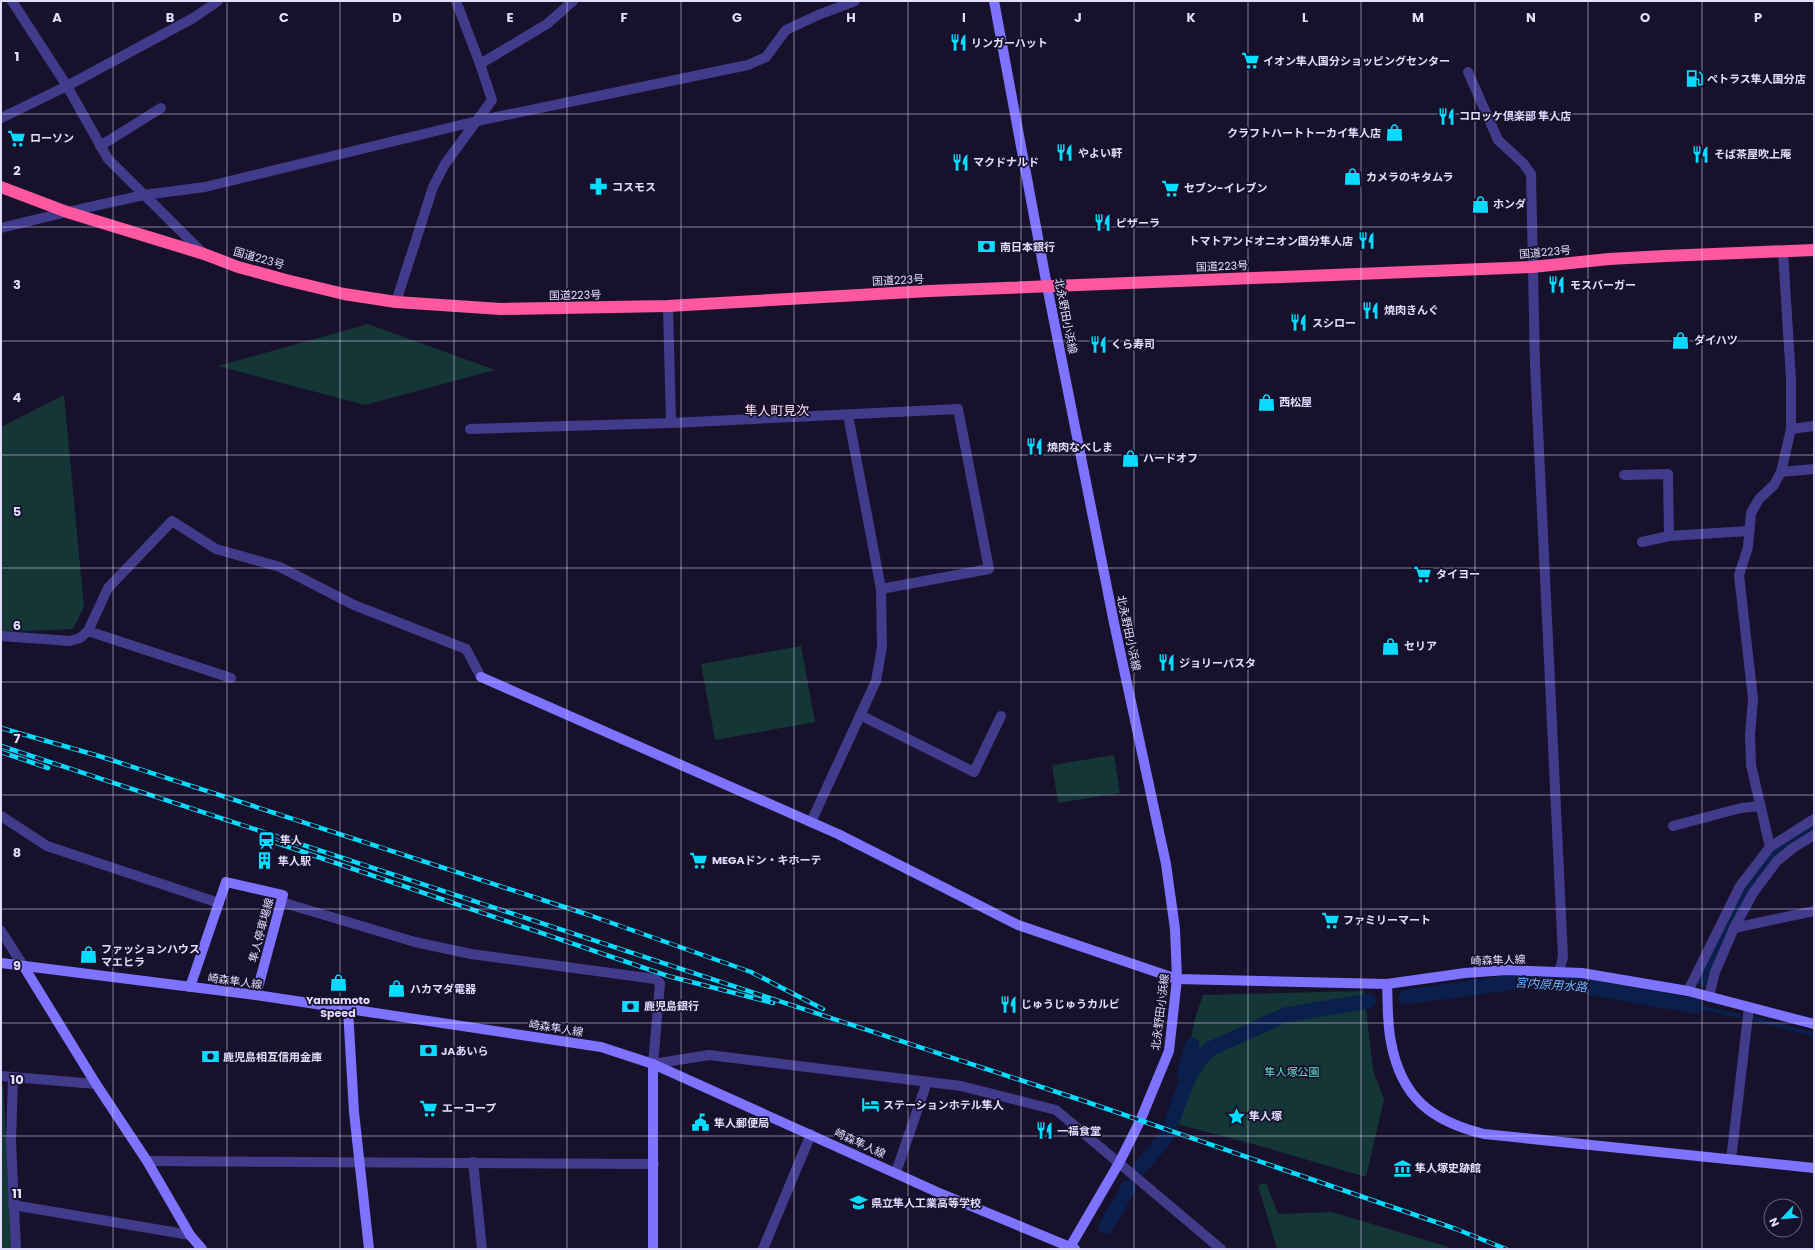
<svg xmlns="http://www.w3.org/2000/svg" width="1815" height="1250" font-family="Poppins,'Noto Sans JP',sans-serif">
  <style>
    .green { fill: #143636 }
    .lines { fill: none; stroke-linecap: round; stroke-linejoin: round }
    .stream { stroke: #0a1f4c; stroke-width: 4 }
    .canal { stroke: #0a1f4c; stroke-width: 15 }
    .street { stroke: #423b8c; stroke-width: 10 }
    .secondary { stroke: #7d73ff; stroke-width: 10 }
    .highway { stroke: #ff57a0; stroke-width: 12 }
    .rail-casing { stroke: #08dbff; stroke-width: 4.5 }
    .rail { stroke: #17112c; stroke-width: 3; stroke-dasharray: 9; stroke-linecap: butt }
    .grid { fill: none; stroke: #e2dcff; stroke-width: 1; stroke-opacity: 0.55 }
    .labels { text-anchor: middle; stroke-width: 3.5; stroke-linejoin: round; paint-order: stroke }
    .poi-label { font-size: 11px; font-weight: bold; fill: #e2dcff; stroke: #17112c; text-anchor: start }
    .street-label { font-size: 11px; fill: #e2dcff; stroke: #17112c }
    .park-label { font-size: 11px; fill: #64e3c9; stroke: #17112c }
    .water-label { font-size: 12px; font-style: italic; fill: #6ab3ff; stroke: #17112c }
    .quarter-label { font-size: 13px; fill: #ffdef2; stroke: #17112c }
    .grid-label { font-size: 13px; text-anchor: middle; font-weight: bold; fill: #e2dcff; stroke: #17112c; stroke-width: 3.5; stroke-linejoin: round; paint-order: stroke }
  </style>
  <rect width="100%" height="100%" fill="#17112c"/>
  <g class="green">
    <path d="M368,324L495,370L365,405L218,366Z"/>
    <path d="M64,395L84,607L73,629L1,632V427Z"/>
    <path d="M801,646L815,722L715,740L701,664Z"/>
    <path d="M1114,755L1120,793L1058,803L1052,765Z"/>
    <path d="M1364,991L1373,1070L1384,1100L1366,1177L1253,1144L1169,1122L1186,1064L1194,1022L1203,995Z"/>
    <path d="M1,1084H3L12,1249H1Z"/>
    <path d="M1266,1183L1278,1214L1332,1212L1449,1247L1450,1249H1277L1258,1185Z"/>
  </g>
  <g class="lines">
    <g class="stream">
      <path d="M1695,1006L1739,1016"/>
      <path d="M1753,1018L1814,1035"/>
    </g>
    <g class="canal">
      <path d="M1703,979L1725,928L1742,898L1773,854L1803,833L1814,827"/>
      <path d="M1406,997L1522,981L1570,984L1695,1006"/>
      <path d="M1184,1075L1192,1045"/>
      <path d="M1172,1121C1181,1096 1190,1066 1210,1049L1285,1015L1369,1001"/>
      <path d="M1139,1169L1167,1136"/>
      <path d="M1106,1227L1129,1187"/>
    </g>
    <g class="street">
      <path d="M12,1L67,86L108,159L204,254"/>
      <path d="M480,64L547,24L573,1"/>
      <path d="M1468,72L1498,140L1523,163L1531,174L1535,365L1563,957L1559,972"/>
      <path d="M1,118L67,86L195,17L218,1"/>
      <path d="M100,146L161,108"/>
      <path d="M1,228L67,212L144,195L205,187L477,121L748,65L766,57L786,30L818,15L855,1"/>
      <path d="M396,302L433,187L445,164L492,100L480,64L456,1"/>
      <path d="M668,306L671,423L958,409L989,569L881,589L848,415"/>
      <path d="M470,429L671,423"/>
      <path d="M1791,429L1814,426"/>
      <path d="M1781,472L1814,469"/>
      <path d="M1624,475L1668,474L1669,536L1748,531"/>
      <path d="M1642,542L1669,536"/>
      <path d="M88,631L231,678"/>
      <path d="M1,636L70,641L80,638L88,631L108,588L172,521L216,549L280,567L354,605L466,649L481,677"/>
      <path d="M860,715L974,772L1001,716"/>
      <path d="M1,816L47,846L219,903"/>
      <path d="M811,822L876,681L882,647L881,589"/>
      <path d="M1673,826L1741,808L1761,806"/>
      <path d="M1770,847L1751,765L1750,735L1753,699L1739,575L1748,547L1751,513L1759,499L1774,485L1781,472L1791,429V379L1783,252"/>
      <path d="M281,902L415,942L471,954L655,979L660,983L653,1064L709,1055L961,1086L1056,1110L1221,1249"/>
      <path d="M1734,928L1814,911"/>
      <path d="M1,931L24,967"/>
      <path d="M1688,991L1740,886L1770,847L1814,819"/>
      <path d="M1709,997L1715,972L1734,928L1753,893L1777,861L1793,848L1814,835"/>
      <path d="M1,1076L96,1084"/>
      <path d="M13,1078L11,1141L16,1249"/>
      <path d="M1731,1160L1749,1007"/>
      <path d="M147,1161L654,1164"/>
      <path d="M473,1162L482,1249"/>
      <path d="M896,1172L927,1082"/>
      <path d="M13,1205L190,1235"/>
      <path d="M763,1249L811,1134"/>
    </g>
    <g class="secondary">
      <path d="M994,1L1047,286L1114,623L1166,864L1175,929L1177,979L1169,1051L1140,1121L1119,1163L1070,1247"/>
      <path d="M481,677L838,834L1018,925L1177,979L1387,984L1465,973L1507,970L1582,973L1688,991L1814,1024"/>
      <path d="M1,963L256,995L601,1047L653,1064L937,1192L1075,1249"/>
      <path d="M24,967L96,1084L147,1161L190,1235L202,1249"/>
      <path d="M1387,984C1388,1002 1387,1023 1391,1042C1401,1097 1431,1121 1484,1134L1814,1168"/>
      <path d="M190,987L226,882L283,895L256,995"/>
      <path d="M348,1010L354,1112L369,1249"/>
      <path d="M653,1249V1064"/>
    </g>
    <path class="highway" d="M1,187L67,212L204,254L238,267L286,280L344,294L396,302L501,309L668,306L929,291L1532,267L1609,259L1665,256L1814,250"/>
    <defs>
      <g id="rail">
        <path d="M1,728L99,756L589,915L751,972L823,1009"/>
        <path d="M1,746L1084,1101L1456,1229L1506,1249"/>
        <path d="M1,752L48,768"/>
        <path d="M274,842L668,976L773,1003"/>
      </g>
    </defs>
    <use href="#rail" class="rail-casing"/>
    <use href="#rail" class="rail"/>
  </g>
  <path class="grid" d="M113,1V1249M227,1V1249M340,1V1249M454,1V1249M567,1V1249M681,1V1249M794,1V1249M908,1V1249M1021,1V1249M1134,1V1249M1248,1V1249M1361,1V1249M1475,1V1249M1588,1V1249M1702,1V1249M1,114H1814M1,227H1814M1,341H1814M1,455H1814M1,568H1814M1,682H1814M1,795H1814M1,909H1814M1,1023H1814M1,1136H1814"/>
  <defs>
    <symbol id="restaurant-bare" viewBox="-9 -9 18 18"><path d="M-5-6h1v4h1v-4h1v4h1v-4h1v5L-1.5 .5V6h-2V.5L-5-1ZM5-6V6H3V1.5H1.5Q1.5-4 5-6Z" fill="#08dbff" stroke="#17112c" stroke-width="2.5" paint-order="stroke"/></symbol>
    <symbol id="supermarket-bare" viewBox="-9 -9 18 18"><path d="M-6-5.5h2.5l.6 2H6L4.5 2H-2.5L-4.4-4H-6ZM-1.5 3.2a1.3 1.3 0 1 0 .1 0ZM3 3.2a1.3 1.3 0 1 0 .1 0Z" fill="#08dbff" stroke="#17112c" stroke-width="2.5" paint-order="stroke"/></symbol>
    <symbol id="fuel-bare" viewBox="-9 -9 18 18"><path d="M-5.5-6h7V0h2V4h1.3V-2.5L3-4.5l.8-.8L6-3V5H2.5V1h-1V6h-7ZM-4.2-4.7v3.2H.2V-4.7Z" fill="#08dbff" stroke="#17112c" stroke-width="2.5" paint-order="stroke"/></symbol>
    <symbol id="shop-bare" viewBox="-9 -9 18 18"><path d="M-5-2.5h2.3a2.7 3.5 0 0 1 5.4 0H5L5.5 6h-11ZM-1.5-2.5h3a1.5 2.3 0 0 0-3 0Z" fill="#08dbff" stroke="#17112c" stroke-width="2.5" paint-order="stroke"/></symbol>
    <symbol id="pharmacy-bare" viewBox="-9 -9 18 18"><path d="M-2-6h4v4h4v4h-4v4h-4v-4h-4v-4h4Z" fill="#08dbff" stroke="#17112c" stroke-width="2.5" paint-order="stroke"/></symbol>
    <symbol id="bank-bare" viewBox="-9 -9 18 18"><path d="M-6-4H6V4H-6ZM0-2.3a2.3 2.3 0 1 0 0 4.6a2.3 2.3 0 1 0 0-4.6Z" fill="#08dbff" stroke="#17112c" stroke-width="2.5" paint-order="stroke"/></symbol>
    <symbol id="station-bare" viewBox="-9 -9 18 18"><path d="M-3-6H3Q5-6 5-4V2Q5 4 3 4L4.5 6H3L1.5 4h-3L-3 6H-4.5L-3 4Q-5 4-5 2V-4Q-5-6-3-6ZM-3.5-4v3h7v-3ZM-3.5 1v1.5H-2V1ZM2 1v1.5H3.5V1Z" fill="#08dbff" stroke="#17112c" stroke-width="2.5" paint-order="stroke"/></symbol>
    <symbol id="building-bare" viewBox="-9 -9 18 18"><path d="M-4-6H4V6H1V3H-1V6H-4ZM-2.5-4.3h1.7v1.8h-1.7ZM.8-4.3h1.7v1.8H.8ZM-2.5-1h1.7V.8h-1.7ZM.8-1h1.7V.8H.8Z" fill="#08dbff" stroke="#17112c" stroke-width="2.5" paint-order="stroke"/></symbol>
    <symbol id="hotel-bare" viewBox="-9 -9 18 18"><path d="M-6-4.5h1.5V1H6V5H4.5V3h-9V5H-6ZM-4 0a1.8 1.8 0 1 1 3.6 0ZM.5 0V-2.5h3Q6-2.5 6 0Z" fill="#08dbff" stroke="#17112c" stroke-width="2.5" paint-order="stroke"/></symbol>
    <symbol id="sight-bare" viewBox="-9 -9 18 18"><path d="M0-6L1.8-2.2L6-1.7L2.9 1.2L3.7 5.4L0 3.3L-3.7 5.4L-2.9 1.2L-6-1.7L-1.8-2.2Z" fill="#08dbff" stroke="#17112c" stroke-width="2.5" paint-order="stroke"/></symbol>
    <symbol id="civic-bare" viewBox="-9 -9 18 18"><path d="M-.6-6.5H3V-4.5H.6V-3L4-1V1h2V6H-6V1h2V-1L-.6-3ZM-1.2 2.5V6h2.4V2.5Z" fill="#08dbff" stroke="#17112c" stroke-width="2.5" paint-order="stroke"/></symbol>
    <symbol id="museum-bare" viewBox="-9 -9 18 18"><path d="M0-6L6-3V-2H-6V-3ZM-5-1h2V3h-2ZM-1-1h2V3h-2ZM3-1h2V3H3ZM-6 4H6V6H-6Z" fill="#08dbff" stroke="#17112c" stroke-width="2.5" paint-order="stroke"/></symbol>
    <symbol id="school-bare" viewBox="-9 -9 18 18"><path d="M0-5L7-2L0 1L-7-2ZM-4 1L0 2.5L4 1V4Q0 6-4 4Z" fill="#08dbff" stroke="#17112c" stroke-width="2.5" paint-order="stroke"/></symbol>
  </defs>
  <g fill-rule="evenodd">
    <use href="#restaurant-bare" x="946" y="30" width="25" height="25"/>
    <use href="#supermarket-bare" x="1238" y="48" width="25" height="25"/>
    <use href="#fuel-bare" x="1682" y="66" width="25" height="25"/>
    <use href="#restaurant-bare" x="1434" y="104" width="25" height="25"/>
    <use href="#shop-bare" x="1382" y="120" width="25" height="25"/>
    <use href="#supermarket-bare" x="4" y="126" width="25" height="25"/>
    <use href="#restaurant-bare" x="1052" y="140" width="25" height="25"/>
    <use href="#restaurant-bare" x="1688" y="142" width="25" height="25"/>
    <use href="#restaurant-bare" x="948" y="150" width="25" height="25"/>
    <use href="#shop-bare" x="1340" y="164" width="25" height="25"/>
    <use href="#pharmacy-bare" x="586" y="174" width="25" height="25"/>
    <use href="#supermarket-bare" x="1158" y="176" width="25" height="25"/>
    <use href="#shop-bare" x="1468" y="192" width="25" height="25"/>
    <use href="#restaurant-bare" x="1090" y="210" width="25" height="25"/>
    <use href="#restaurant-bare" x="1354" y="228" width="25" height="25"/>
    <use href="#bank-bare" x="974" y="234" width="25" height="25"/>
    <use href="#restaurant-bare" x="1544" y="272" width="25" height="25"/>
    <use href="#restaurant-bare" x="1358" y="298" width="25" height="25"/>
    <use href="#restaurant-bare" x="1286" y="310" width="25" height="25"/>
    <use href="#shop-bare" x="1668" y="328" width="25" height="25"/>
    <use href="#restaurant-bare" x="1086" y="332" width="25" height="25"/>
    <use href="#shop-bare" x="1254" y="390" width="25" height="25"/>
    <use href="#restaurant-bare" x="1022" y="434" width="25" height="25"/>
    <use href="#shop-bare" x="1118" y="446" width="25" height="25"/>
    <use href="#supermarket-bare" x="1410" y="562" width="25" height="25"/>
    <use href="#shop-bare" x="1378" y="634" width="25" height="25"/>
    <use href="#restaurant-bare" x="1154" y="650" width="25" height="25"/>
    <use href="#station-bare" x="254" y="828" width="25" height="25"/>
    <use href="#supermarket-bare" x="686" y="848" width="25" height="25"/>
    <use href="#building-bare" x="252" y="848" width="25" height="25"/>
    <use href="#supermarket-bare" x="1318" y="908" width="25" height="25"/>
    <use href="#shop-bare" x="76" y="942" width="25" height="25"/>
    <use href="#shop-bare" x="326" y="970" width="25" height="25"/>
    <use href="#shop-bare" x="384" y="976" width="25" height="25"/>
    <use href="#restaurant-bare" x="996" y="992" width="25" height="25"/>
    <use href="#bank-bare" x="618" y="994" width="25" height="25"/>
    <use href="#bank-bare" x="416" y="1038" width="25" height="25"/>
    <use href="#bank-bare" x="198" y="1044" width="25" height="25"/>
    <use href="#hotel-bare" x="858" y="1092" width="25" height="25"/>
    <use href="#supermarket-bare" x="416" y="1096" width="25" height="25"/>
    <use href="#sight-bare" x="1224" y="1104" width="25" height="25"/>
    <use href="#civic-bare" x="688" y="1110" width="25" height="25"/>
    <use href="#restaurant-bare" x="1032" y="1118" width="25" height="25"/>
    <use href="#museum-bare" x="1390" y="1156" width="25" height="25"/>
    <use href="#school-bare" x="846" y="1190" width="25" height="25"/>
  </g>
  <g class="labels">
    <g class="poi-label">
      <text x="971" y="47">リンガーハット</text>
      <text x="1263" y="65">イオン隼人国分ショッピングセンター</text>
      <text x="1707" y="83">ペトラス隼人国分店</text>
      <text x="1459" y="120">コロッケ倶楽部 隼人店</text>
      <text x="1381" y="137" text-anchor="end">クラフトハートトーカイ隼人店</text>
      <text x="30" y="142">ローソン</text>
      <text x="1078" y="157">やよい軒</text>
      <text x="1714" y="158">そば茶屋吹上庵</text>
      <text x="973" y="166">マクドナルド</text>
      <text x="1366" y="181">カメラのキタムラ</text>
      <text x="612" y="191">コスモス</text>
      <text x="1184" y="192">セブン-イレブン</text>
      <text x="1493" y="208">ホンダ</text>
      <text x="1116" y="227">ピザーラ</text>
      <text x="1353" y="245" text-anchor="end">トマトアンドオニオン国分隼人店</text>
      <text x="1000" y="251">南日本銀行</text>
      <text x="1570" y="289">モスバーガー</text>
      <text x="1384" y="314">焼肉きんぐ</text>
      <text x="1312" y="327">スシロー</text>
      <text x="1694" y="344">ダイハツ</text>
      <text x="1111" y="348">くら寿司</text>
      <text x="1279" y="406">西松屋</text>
      <text x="1047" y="451">焼肉なべしま</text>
      <text x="1143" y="462">ハードオフ</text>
      <text x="1436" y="578">タイヨー</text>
      <text x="1404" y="650">セリア</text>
      <text x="1179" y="667">ジョリーパスタ</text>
      <text x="280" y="844">隼人</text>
      <text x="712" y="864">MEGAドン・キホーテ</text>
      <text x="278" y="865">隼人駅</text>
      <text x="1343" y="924">ファミリーマート</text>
      <text x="101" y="953">ファッションハウス<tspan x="101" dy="13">マエヒラ</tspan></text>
      <text x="410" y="993">ハカマダ電器</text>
      <text x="338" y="1004" text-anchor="middle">Yamamoto<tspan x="338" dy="13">Speed</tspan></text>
      <text x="1021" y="1008">じゅうじゅうカルビ</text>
      <text x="644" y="1010">鹿児島銀行</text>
      <text x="441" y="1055">JAあいら</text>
      <text x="223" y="1061">鹿児島相互信用金庫</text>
      <text x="883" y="1109">ステーションホテル隼人</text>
      <text x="442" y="1112">エーコープ</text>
      <text x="1249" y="1120">隼人塚</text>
      <text x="714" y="1127">隼人郵便局</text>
      <text x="1057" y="1135">一福食堂</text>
      <text x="1415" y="1172">隼人塚史跡館</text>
      <text x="871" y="1207">県立隼人工業高等学校</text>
    </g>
    <g class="street-label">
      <text transform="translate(1545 252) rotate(-5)" y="4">国道223号</text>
      <text transform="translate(259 258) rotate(16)" y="4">国道223号</text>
      <text transform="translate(1222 266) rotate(-2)" y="4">国道223号</text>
      <text transform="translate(898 280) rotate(-3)" y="4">国道223号</text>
      <text transform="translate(575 295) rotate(-1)" y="4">国道223号</text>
      <text transform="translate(1066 316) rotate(79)" y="4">北永野田小浜線</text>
      <text transform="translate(1129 633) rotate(78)" y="4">北永野田小浜線</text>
      <text transform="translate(261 930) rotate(-75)" y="4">隼人停車場線</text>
      <text transform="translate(1498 960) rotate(-2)" y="4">崎森隼人線</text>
      <text transform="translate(235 981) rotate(8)" y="4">崎森隼人線</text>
      <text transform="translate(1160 1012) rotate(-83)" y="4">北永野田小浜線</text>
      <text transform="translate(556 1028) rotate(9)" y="4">崎森隼人線</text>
      <text transform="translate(860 1143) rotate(25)" y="4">崎森隼人線</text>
    </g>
    <g class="park-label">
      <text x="1292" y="1076">隼人塚公園</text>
    </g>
    <g class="water-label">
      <text transform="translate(1551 985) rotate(4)" y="4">宮内原用水路</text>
    </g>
    <g class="quarter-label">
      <text x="777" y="415">隼人町見次</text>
    </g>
  </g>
  <g class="grid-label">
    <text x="57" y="22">A</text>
    <text x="170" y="22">B</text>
    <text x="284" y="22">C</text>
    <text x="397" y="22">D</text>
    <text x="510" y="22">E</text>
    <text x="624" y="22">F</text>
    <text x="737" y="22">G</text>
    <text x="851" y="22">H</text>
    <text x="964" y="22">I</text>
    <text x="1078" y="22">J</text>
    <text x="1191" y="22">K</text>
    <text x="1305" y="22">L</text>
    <text x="1418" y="22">M</text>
    <text x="1531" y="22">N</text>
    <text x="1645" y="22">O</text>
    <text x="1758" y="22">P</text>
    <text x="17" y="61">1</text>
    <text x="17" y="175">2</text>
    <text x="17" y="289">3</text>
    <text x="17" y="402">4</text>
    <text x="17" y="516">5</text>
    <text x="17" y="630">6</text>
    <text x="17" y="743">7</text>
    <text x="17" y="857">8</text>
    <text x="17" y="970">9</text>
    <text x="17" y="1084">10</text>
    <text x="17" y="1198">11</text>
  </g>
  <rect width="1815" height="1250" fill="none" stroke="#e2dcff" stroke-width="4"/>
  <g transform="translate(1783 1218) rotate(244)"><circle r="19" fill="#17112c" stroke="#686280"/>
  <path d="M0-3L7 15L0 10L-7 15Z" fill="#08dbff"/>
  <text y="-6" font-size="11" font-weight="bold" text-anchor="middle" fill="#e2dcff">N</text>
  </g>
</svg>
